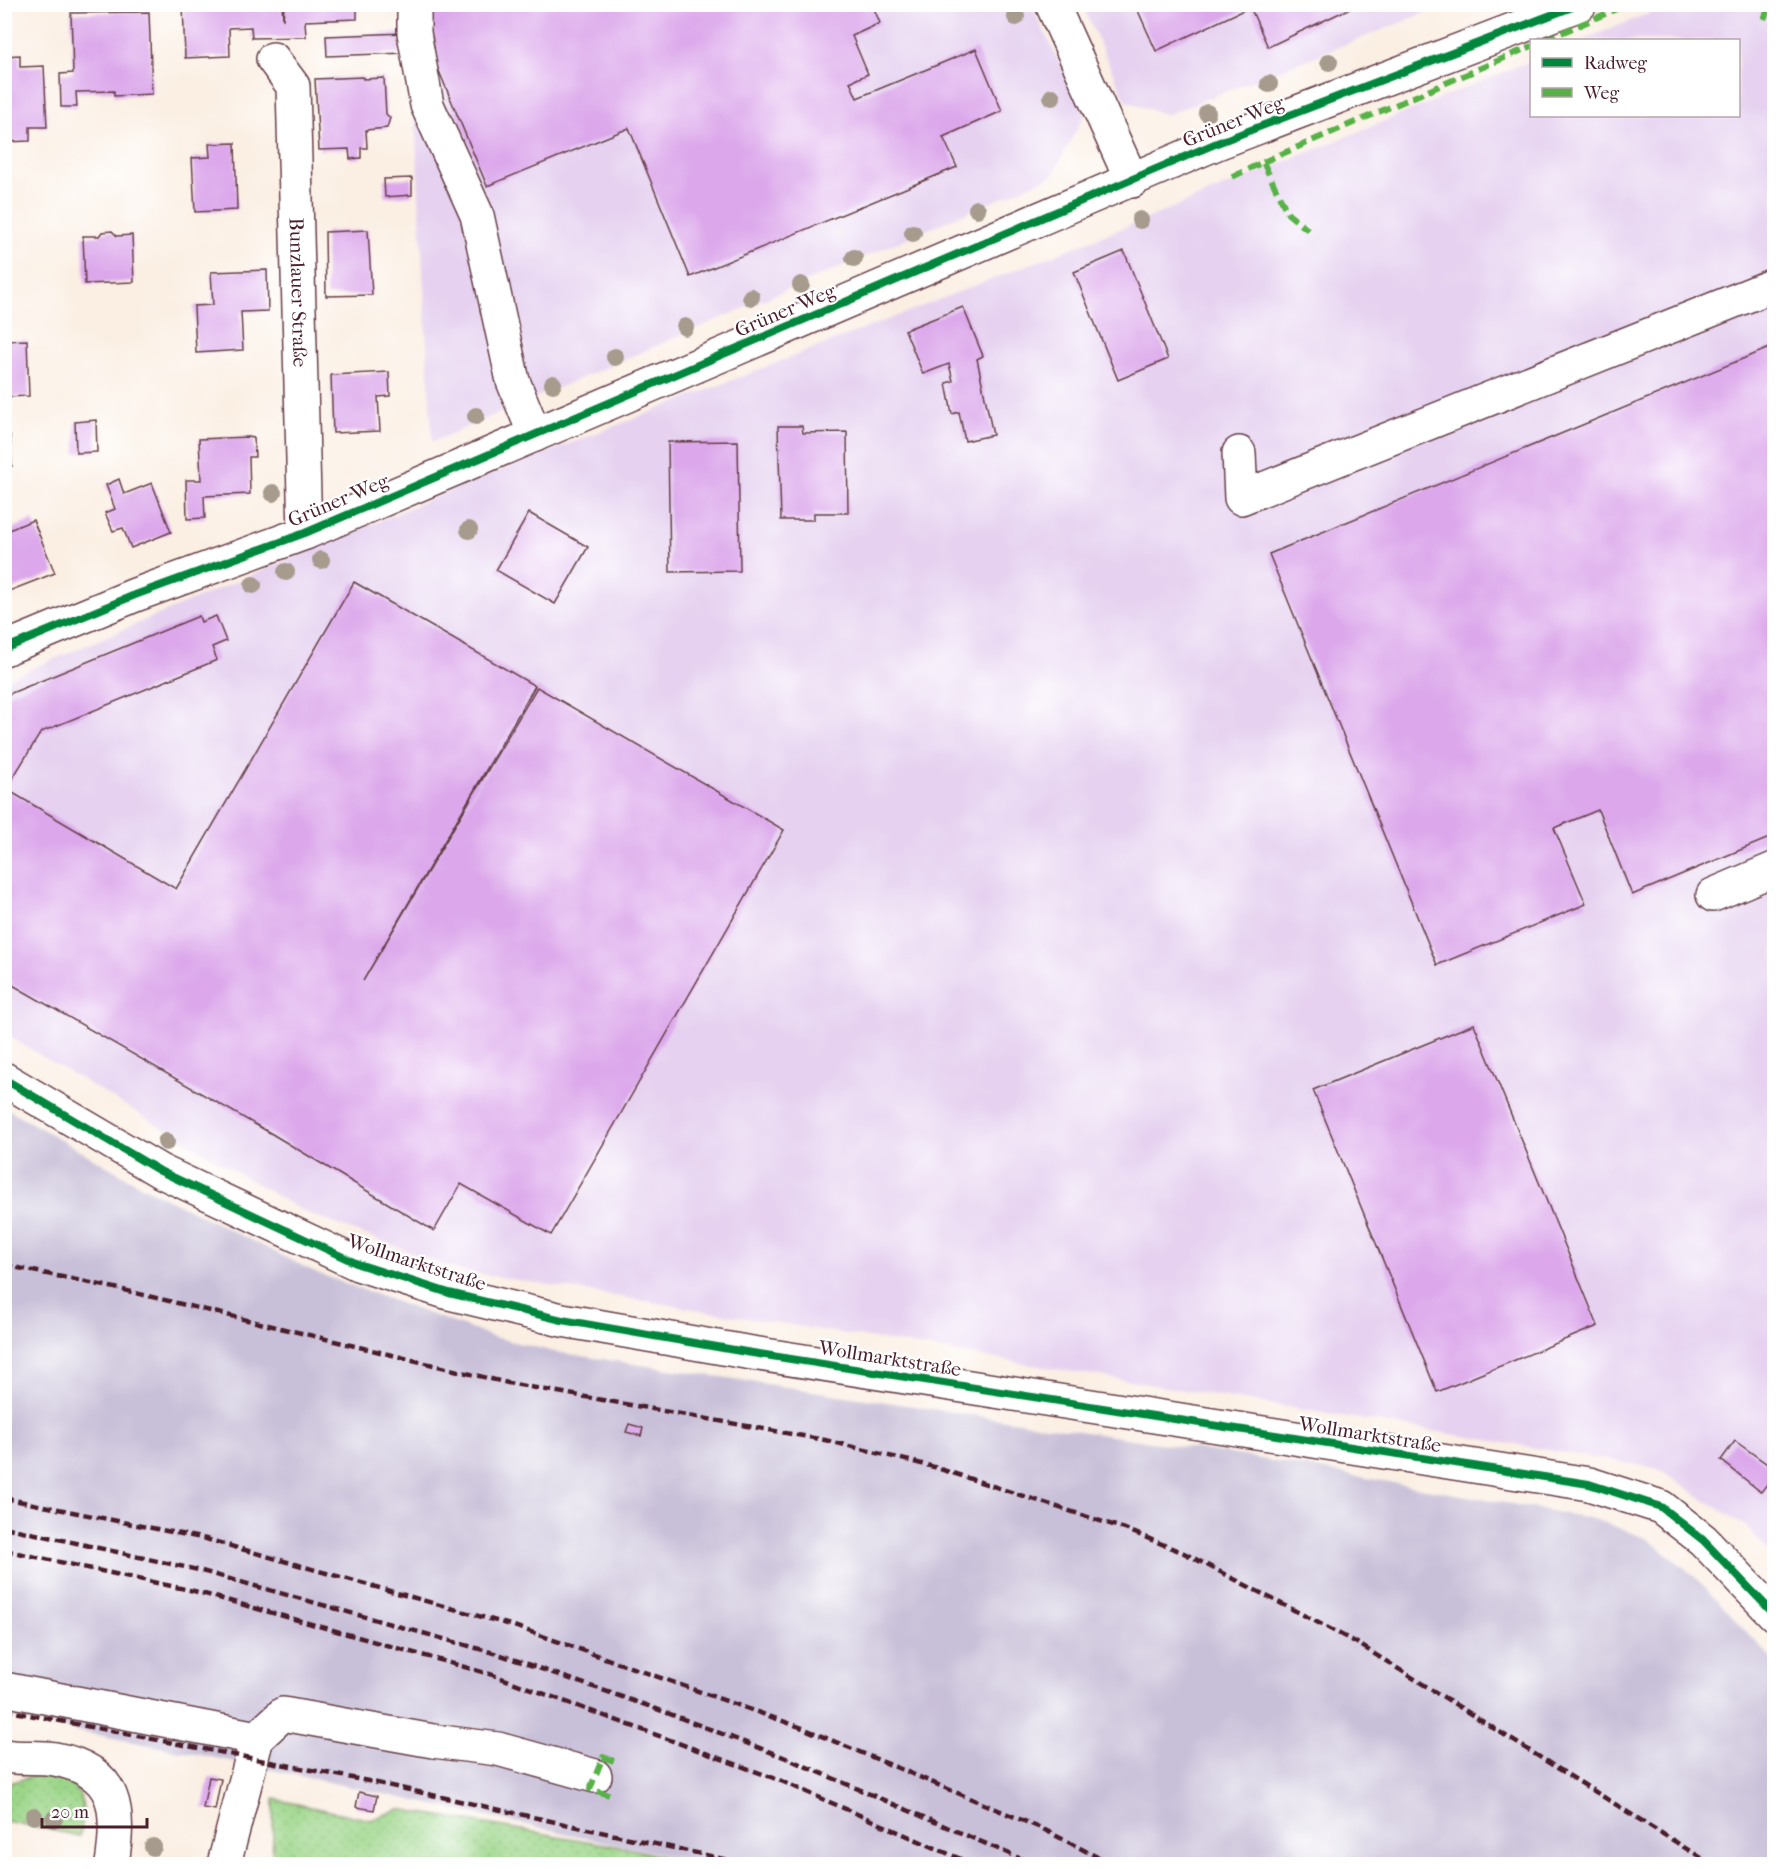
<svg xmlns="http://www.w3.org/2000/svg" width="1779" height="1869" font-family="'IM FELL French Canon',serif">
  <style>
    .built { fill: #e6d2f0 }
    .railway { fill: #c8bfd8 }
    .grass { fill: url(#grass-dots); stroke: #737a5a; stroke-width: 1.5 }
    .building { fill: #dca8eb }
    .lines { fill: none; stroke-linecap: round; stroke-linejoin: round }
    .minor-casing { stroke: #653e47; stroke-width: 36 }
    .minor { stroke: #fff; stroke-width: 33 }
    .rail { stroke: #4a1f2b; stroke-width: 4.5; stroke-dasharray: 9 4.5; stroke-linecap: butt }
    .quiet { stroke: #57b146; stroke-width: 6; stroke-dasharray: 12 6; stroke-linecap: butt }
    .cycleway-casing { stroke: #fff; stroke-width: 11 }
    .cycleway { stroke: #00873e; stroke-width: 8 }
    .tree { fill: #a79b8d }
    .labels { text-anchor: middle; stroke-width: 4.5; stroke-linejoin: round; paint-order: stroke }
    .street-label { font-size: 20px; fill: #4a1f2b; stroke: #fff }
  </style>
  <defs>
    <pattern id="grass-dots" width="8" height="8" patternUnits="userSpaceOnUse" patternTransform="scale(1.5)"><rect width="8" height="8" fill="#9cd689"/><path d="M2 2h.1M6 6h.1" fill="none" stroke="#88b776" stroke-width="1.8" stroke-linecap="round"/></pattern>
  </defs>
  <rect width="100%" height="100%" fill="#fff"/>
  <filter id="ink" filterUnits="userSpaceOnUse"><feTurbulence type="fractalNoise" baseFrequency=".0167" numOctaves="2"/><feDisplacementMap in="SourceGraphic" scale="12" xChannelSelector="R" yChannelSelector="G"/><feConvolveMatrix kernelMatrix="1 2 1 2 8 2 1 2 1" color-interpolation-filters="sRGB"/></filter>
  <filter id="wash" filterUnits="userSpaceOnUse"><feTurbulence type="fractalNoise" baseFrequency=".008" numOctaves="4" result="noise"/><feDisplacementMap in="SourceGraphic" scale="24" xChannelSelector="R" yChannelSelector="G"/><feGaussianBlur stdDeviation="1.35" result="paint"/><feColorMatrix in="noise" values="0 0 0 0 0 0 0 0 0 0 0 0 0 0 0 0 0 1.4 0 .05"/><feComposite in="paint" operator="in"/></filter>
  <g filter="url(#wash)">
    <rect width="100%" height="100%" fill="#fbefe3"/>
    <g class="built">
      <path d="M409,5H1031L1085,114L1052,176L432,442Z"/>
      <path d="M1082,5H1445L1166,115L1126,101Z"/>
      <path d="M1671,5H1774V1557L1747,1527L1656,1468L458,1270L304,1212L5,1034V680L458,487L1141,221L1531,61L1532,116H1738V40H1582Z"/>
    </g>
    <path class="railway" d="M4,1107L138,1184L317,1273L493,1337L555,1352L1238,1455L1594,1519L1648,1539L1692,1574L1774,1661V1864H708L216,1758L5,1717Z"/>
    <g class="grass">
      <path d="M42,1774C82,1781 88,1798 80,1836L5,1821V1784Z"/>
      <path d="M274,1799L371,1820L399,1809L627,1848L694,1864H272Z"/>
    </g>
    <g id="blocks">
      <g class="building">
        <path d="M183,4H282L283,20L284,6L357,4V19L305,21L306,37L252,38L251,27L229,28L230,56L185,58Z"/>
        <path d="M444,4H872L880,23L852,36L868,74L850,82L857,98L976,49L1002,111L943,137L957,167L690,277L629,128L487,186L416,16Z"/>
        <path d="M1135,4H1359L1268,47L1250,7L1156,51Z"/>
        <path d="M149,12L152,94L114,96V91L76,92L77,107H61L60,74L73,73L71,13Z"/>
        <path d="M405,33L406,53L327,56L326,36Z"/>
        <path d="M20,55V67L44,66L47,127H30V141L4,142V56Z"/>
        <path d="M363,77V79L384,78L386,114L390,118L387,128L366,130L367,148H361V158L350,159L349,149L319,150L315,79Z"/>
        <path d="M235,143L237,210L195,212L192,158L210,157L209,144Z"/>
        <path d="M412,178V195L385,197L384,179Z"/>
        <path d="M368,230L372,295L326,296L325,232Z"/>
        <path d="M112,231L117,236L132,235L134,282L85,284L83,236H99L102,232Z"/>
        <path d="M1124,251L1168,359L1118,380L1074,272Z"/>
        <path d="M267,270L268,311L241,312L243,350L196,353L194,306L213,305L211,272Z"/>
        <path d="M963,307L983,356L977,359L993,435L965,441L959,412L952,414L946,383L953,381L949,364L923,374L905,330Z"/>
        <path d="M27,340L29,396L4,397V341Z"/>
        <path d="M1774,346V836L1632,895L1598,810L1554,828L1586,904L1437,965L1269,554Z"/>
        <path d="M389,372L390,396L378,397L380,431L333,433L331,375Z"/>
        <path d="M96,420L97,452L76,453L75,422Z"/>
        <path d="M778,426H802L803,433L847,432L848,513H814V520H781Z"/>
        <path d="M4,435H10L12,466H4Z"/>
        <path d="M248,437L254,438L255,457H249L250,494L204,496L205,518L187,519L186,480H201L199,439Z"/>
        <path d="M738,441L740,571L670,572L668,442Z"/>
        <path d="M119,479L124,494L152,483L171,532L131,548L123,528L113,531L105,513L115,509L106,485Z"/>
        <path d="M529,513L588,547L555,604L496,570Z"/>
        <path d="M33,520L55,573L4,593V532Z"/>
        <path d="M354,582L535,686L363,981L537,687L784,830L551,1235L461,1184L434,1231L272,1134L4,980V696L199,616L201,622L216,616L226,641L212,647L217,660L41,732L6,789L176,889Z"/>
        <path d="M1474,1024L1598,1326L1437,1392L1313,1090Z"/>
        <path d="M629,1424L643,1428L641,1436L626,1432Z"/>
        <path d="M1735,1441L1774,1469V1475L1761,1492L1721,1460Z"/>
        <path d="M209,1777L221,1779L215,1810L203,1808Z"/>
        <path d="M359,1792L377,1796L374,1810L356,1807Z"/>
      </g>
    </g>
  </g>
  <g filter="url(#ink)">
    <use href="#blocks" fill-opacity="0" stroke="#653e47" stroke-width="1.5"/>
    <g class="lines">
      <defs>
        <g id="minor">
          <path d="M414,4V33L427,105L477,215L513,381L535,435"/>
          <path d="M1052,4L1132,181"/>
          <path id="s1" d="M273,59L293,86L305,533"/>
          <path d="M1239,453L1241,498L1774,285"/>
          <path d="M4,649L135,595L305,533L1217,143L1580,4"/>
          <path d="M1713,895L1774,869"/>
          <path d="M4,1079L160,1171L358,1264L449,1293L562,1320L746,1352L1589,1484L1661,1507L1703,1540L1774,1614"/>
          <path d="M4,1689L257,1738L224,1864"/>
          <path d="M257,1738L283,1714L433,1741L498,1749L595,1776"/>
          <path d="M4,1756C22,1759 39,1756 55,1759C119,1771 120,1811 112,1864"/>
        </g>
      </defs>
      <use href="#minor" class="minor-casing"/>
      <use href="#minor" class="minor"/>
      <g class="rail">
        <path d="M4,1265L115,1288L508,1383L825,1440L934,1467L1125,1529L1184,1553L1357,1643L1711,1864"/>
        <path d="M4,1498L206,1539L514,1626L800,1727L1041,1828L1111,1864"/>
        <path d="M4,1527L198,1570L501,1655L654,1708L786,1758L1033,1864"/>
        <path d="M4,1550L194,1591L493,1675L779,1780L972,1864"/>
        <path d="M4,1710L373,1782L747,1864"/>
      </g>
      <g class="quiet">
        <path d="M1764,19L1770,4"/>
        <path d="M1545,40L1628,4"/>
        <path d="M1263,162L1532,46"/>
        <path d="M1232,177L1263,162L1288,214L1308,230"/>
        <path d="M609,1795L590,1789L603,1757L619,1763"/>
      </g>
      <defs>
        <g id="cycleway">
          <path d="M4,649L135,595L305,533L1217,143L1580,4"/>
          <path d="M4,1079L160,1171L358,1264L449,1293L562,1320L746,1352L1589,1484L1661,1507L1703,1540L1774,1614"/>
        </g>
      </defs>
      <use href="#cycleway" class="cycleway-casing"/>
      <use href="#cycleway" class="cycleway"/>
    </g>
    <g class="tree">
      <circle cx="1016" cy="17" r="9"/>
      <circle cx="1329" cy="62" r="9"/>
      <circle cx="1269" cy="84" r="9"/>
      <circle cx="1052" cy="97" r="9"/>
      <circle cx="1207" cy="113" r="9"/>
      <circle cx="977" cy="209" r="9"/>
      <circle cx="1140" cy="220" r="9"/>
      <circle cx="913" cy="233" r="9"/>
      <circle cx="854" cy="258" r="9"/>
      <circle cx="801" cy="285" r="9"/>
      <circle cx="751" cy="297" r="9"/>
      <circle cx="685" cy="327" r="9"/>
      <circle cx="615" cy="357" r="9"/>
      <circle cx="553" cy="384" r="9"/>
      <circle cx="476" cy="416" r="9"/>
      <circle cx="273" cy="493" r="9"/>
      <circle cx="469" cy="530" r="9"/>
      <circle cx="321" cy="560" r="9"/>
      <circle cx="286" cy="572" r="9"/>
      <circle cx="253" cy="585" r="9"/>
      <circle cx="166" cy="1142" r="9"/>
      <circle cx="34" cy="1816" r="9"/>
      <circle cx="54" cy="1819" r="9"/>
      <circle cx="153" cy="1847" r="9"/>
    </g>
  </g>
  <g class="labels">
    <g class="street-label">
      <text transform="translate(1233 121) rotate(-22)" y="7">Grüner Weg</text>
      <text dy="7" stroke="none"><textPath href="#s1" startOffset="240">Bunzlauer Straße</textPath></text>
      <text transform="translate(785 310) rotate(-23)" y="7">Grüner Weg</text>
      <text transform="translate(338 500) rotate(-23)" y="7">Grüner Weg</text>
      <text transform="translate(417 1262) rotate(18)" y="7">Wollmarktstraße</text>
      <text transform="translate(890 1358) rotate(9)" y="7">Wollmarktstraße</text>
      <text transform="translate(1370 1434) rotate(9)" y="7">Wollmarktstraße</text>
    </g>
  </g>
  <rect width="1779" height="1869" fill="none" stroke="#fff" stroke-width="24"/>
  <rect x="1530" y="39" width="210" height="78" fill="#ffffff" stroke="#b7a5aa" stroke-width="1.5"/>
  <rect x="1542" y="58" width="30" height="9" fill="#00873e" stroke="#b7a5aa" stroke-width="1.5"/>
  <text x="1584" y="69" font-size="18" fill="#4a1f2b">Radweg</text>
  <rect x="1542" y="88" width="30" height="9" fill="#57b146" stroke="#b7a5aa" stroke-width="1.5"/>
  <text x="1584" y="99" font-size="18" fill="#4a1f2b">Weg</text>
  <path d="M42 1818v9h105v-9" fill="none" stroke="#4a1f2b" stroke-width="3"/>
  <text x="51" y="1818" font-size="18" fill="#4a1f2b" stroke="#ffffff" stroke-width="4.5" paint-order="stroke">20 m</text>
</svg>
